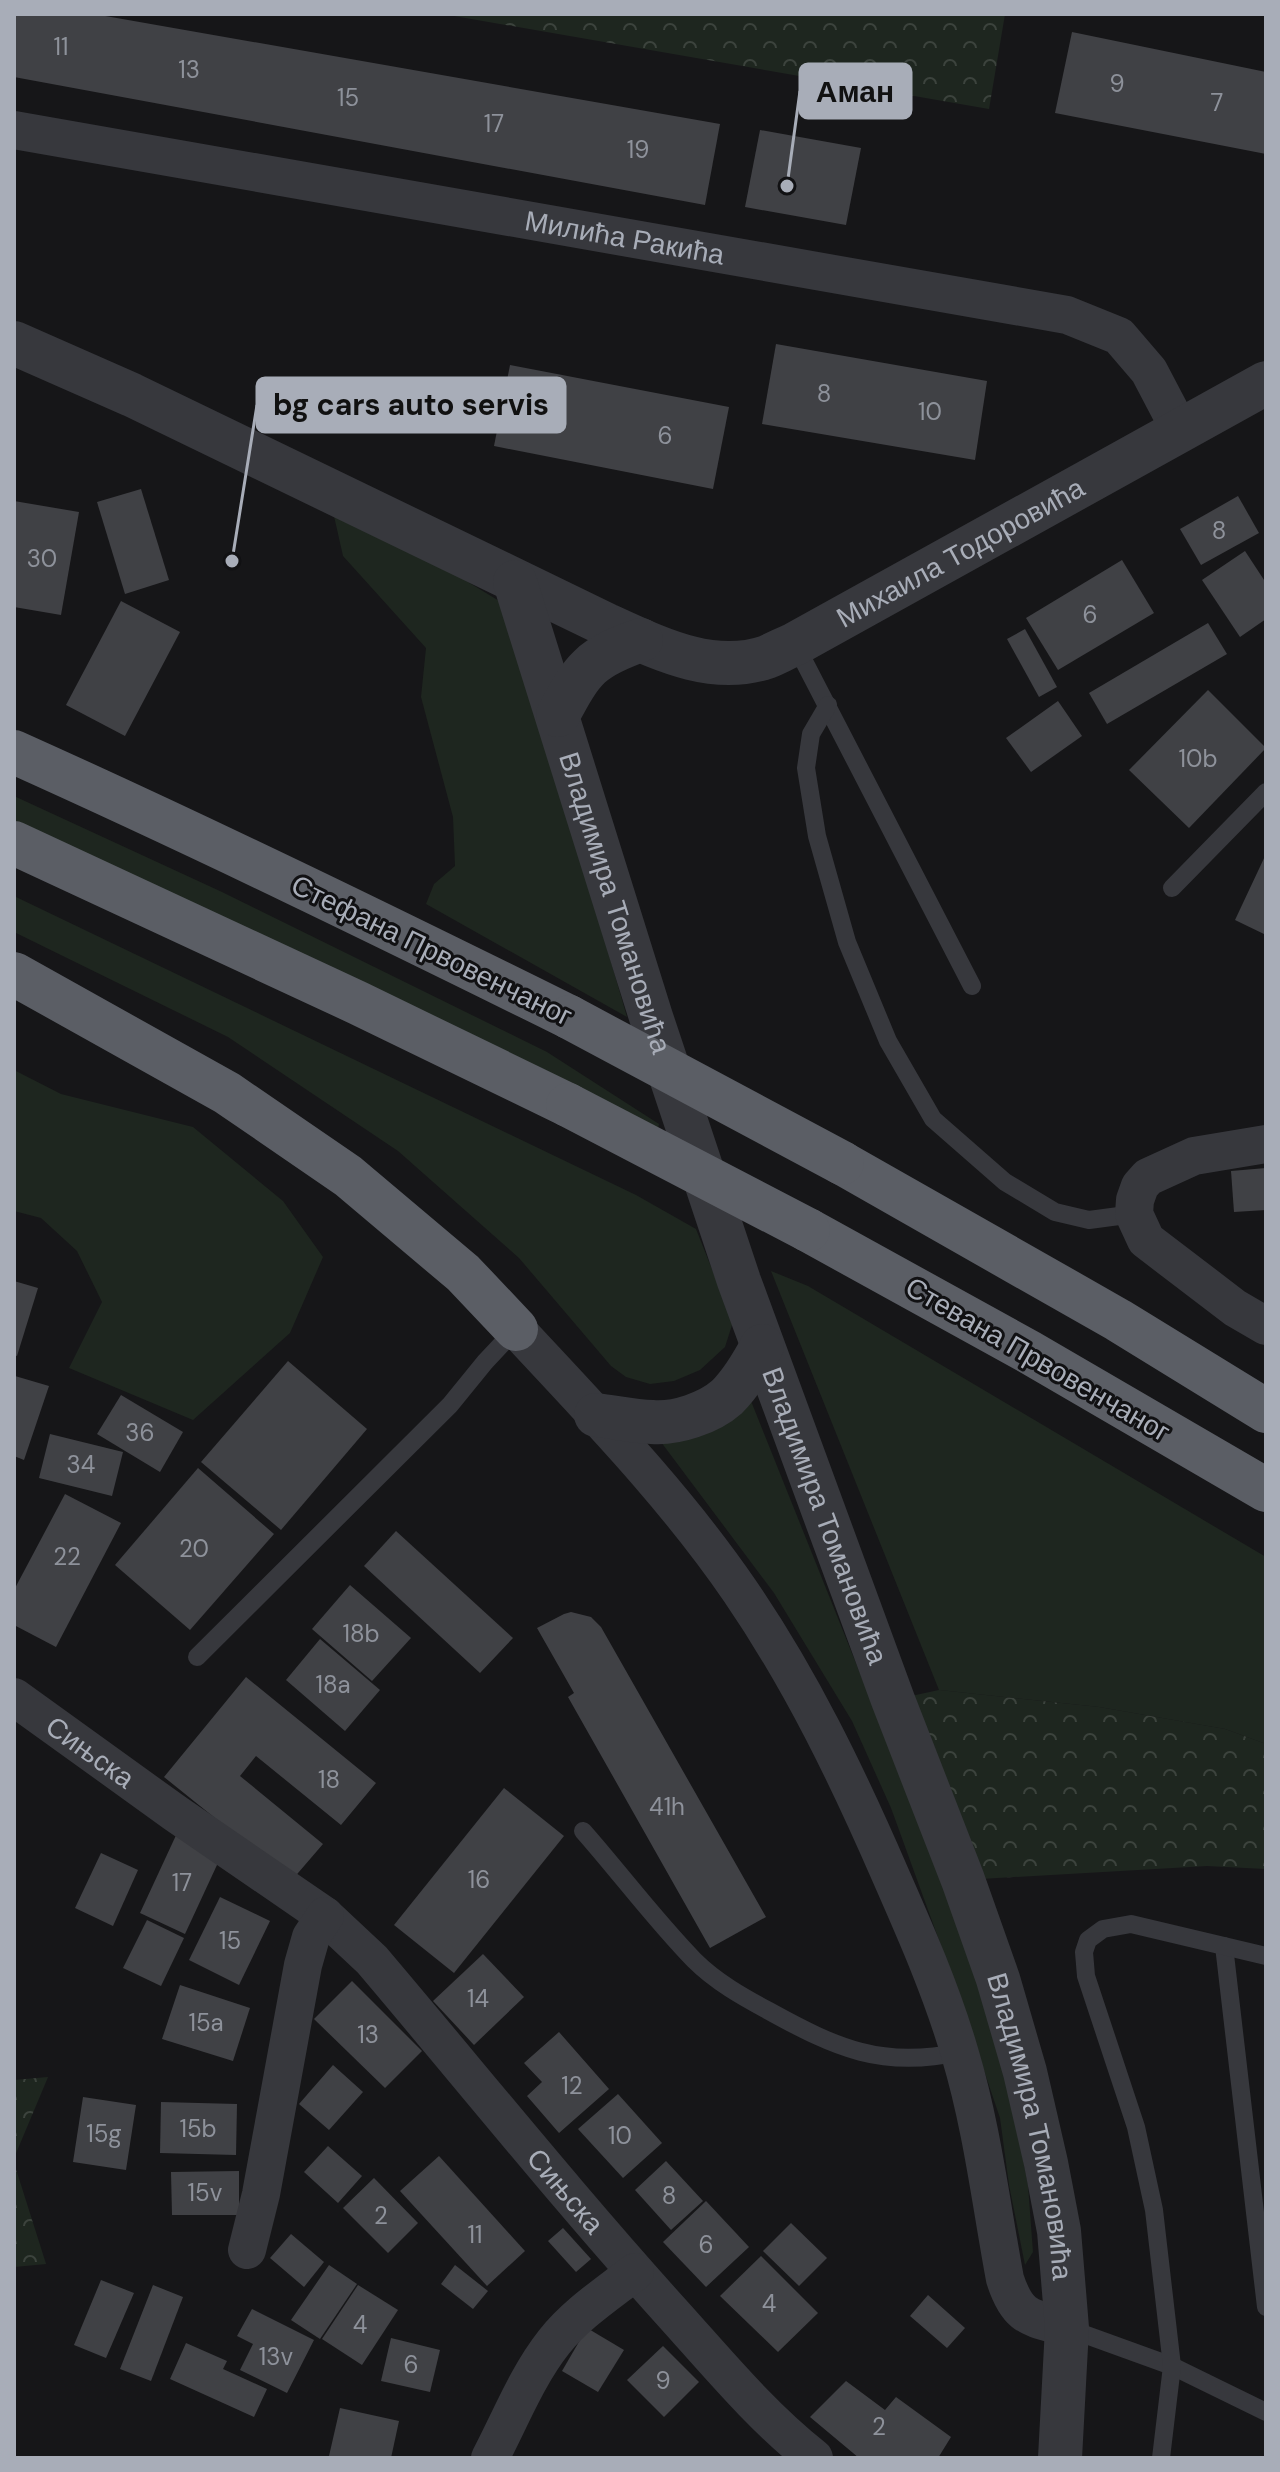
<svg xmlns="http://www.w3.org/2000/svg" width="1280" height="2472" font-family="'DM Sans',sans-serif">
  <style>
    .green { fill: #1e261f }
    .forest { fill: url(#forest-crowns) }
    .building { fill: #404145 }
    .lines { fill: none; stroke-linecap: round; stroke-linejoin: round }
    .service { stroke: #37383d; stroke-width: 18 }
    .minor { stroke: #37383d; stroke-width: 38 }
    .tertiary { stroke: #37383d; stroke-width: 44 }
    .trunk { stroke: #5b5e65; stroke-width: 44 }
    .trunk-bridge { stroke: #5b5e65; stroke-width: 44 }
    .labels { text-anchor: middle; stroke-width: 6; stroke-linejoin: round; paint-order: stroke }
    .number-label { font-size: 24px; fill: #8e929b }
    .street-label { font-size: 28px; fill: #a8adb8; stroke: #111113 }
    .leader { fill: none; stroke: #a8adb8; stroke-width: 3 }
    .callout-dot { fill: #a8adb8; stroke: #111113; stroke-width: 3 }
    .callout { fill: #a8adb8; stroke: #a8adb8; stroke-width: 3 }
    .callout-label { font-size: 30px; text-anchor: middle; font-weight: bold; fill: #111 }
  </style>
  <defs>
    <pattern id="forest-crowns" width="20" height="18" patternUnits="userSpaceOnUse" patternTransform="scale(2)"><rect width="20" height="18" fill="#1e261f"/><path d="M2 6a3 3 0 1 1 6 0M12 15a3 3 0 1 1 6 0" fill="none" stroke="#3c433d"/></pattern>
  </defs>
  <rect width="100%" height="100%" fill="#161618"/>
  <g class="green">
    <path d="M334,516L409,546L509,607L627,1017L426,904L434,884L455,866L453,817L421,697L426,648L343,556Z"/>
    <path d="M14,796L222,892L547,1052L659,1124L657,1133L14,835Z"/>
    <path d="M14,896L636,1195L696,1229L733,1322L725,1347L700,1370L674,1381L650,1384L626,1377L611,1366L519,1258L398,1151L228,1037L14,932Z"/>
    <path d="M14,1070L61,1094L193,1127L283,1201L323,1257L290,1333L193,1420L69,1368L102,1302L77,1251L41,1218L14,1211Z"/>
    <path d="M771,1271L808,1286L1266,1557V1744L1225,1729L1099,1707L939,1690Z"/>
    <path d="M749,1396L980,1973L1015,2116L1028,2185L1033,2252L1025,2265L1009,2185L1000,2118L956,1987L891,1808L852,1721L774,1593L658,1438Z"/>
  </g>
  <g class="forest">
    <path d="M443,14H1005L989,109Z"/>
    <path d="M939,1690L1099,1707L1225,1729L1266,1744V1869L1207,1866L963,1880L893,1700Z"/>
    <path d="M48,2077L14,2158V2080Z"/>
    <path d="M14,2163L46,2264L14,2267Z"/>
  </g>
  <g class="building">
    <path d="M14,14H94L720,124L705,205L14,77Z"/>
    <path d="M1072,32L1266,72V154L1055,113Z"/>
    <path d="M760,130L861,148L846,225L745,207Z"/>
    <path d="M776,344L987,381L975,460L762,424Z"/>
    <path d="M510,365L729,407L713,489L494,446Z"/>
    <path d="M141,489L169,580L125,594L97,502Z"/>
    <path d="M1238,496L1259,533L1201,565L1180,529Z"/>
    <path d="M14,501L79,512L61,615L14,607Z"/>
    <path d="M1245,551L1266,583V619L1240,637L1202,580Z"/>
    <path d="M1122,560L1154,613L1058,670L1026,618Z"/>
    <path d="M121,601L180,632L125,736L66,705Z"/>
    <path d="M1208,623L1227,654L1107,724L1089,693Z"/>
    <path d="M1025,629L1057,687L1039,697L1007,639Z"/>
    <path d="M1208,690L1266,748L1189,828L1129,770Z"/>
    <path d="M1058,701L1082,736L1031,772L1006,738Z"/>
    <path d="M1266,854V935L1235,920Z"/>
    <path d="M1266,1168V1210L1234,1212L1231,1171Z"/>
    <path d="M14,1281L38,1288L17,1356L14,1355Z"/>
    <path d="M288,1361L367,1429L281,1530L201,1462Z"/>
    <path d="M15,1376L49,1386L24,1460L14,1456Z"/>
    <path d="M121,1395L183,1432L160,1472L97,1434Z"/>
    <path d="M50,1434L123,1452L112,1496L39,1478Z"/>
    <path d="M198,1468L274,1534L190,1630L115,1565Z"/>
    <path d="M65,1494L121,1523L56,1647L14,1625V1590Z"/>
    <path d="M396,1531L513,1638L480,1673L364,1566Z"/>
    <path d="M350,1585L411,1638L372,1681L312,1629Z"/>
    <path d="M571,1612L591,1617L601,1627L766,1917L710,1948L568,1697L574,1693L537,1628L564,1614Z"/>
    <path d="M320,1639L380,1690L345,1731L286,1680Z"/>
    <path d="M246,1677L376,1783L341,1825L256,1756L240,1776L323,1844L292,1880L164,1777Z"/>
    <path d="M504,1788L564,1836L454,1973L394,1925Z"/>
    <path d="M178,1831L223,1852L185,1934L140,1913Z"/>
    <path d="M101,1853L138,1870L113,1926L75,1908Z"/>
    <path d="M220,1897L270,1921L239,1985L189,1960Z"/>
    <path d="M147,1920L184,1938L161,1986L123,1968Z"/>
    <path d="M483,1954L524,1997L474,2045L433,2001Z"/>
    <path d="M352,1981L422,2051L385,2088L314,2019Z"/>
    <path d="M180,1985L250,2008L233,2061L162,2039Z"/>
    <path d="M559,2032L609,2089L559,2133L527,2096L542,2082L524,2063Z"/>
    <path d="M333,2065L363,2092L329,2130L299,2104Z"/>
    <path d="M618,2094L662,2143L623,2178L578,2129Z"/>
    <path d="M83,2097L136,2105L126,2170L73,2162Z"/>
    <path d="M161,2102L237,2104L236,2155L160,2153Z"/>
    <path d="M328,2146L362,2176L338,2203L304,2172Z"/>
    <path d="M439,2156L525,2251L487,2286L400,2191Z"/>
    <path d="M666,2161L703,2201L671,2230L635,2190Z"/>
    <path d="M239,2171V2215H172L171,2172Z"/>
    <path d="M374,2178L418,2223L388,2253L343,2208Z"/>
    <path d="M706,2201L749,2247L706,2287L663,2242Z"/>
    <path d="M791,2223L827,2258L799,2286L763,2251Z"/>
    <path d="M563,2228L591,2259L576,2272L548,2241Z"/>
    <path d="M291,2234L324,2262L304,2287L270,2258Z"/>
    <path d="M761,2256L818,2313L778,2352L720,2296Z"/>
    <path d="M329,2265L357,2284L320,2339L291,2320Z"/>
    <path d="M455,2265L488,2291L473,2309L441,2284Z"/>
    <path d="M101,2280L134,2293L106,2358L74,2345Z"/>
    <path d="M153,2285L183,2297L151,2381L120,2369Z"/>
    <path d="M358,2285L398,2310L362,2365L322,2339Z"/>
    <path d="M928,2295L965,2328L947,2348L910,2316Z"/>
    <path d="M252,2309L314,2340L287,2393L240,2370L253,2344L237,2336Z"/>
    <path d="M587,2328L624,2350L598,2392L562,2371Z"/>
    <path d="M391,2338L440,2350L430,2392L381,2381Z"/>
    <path d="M186,2343L227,2361L223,2369L267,2389L254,2417L170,2379Z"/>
    <path d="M663,2346L699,2382L664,2417L627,2380Z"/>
    <path d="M846,2381L885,2410L896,2397L951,2437L938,2458H859L810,2417Z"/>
    <path d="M340,2408L399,2421L391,2458H338L329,2456Z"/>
  </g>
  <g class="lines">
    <g class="service">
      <path d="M795,644L972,986"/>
      <path d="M828,705L811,734L806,768L817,836L847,942L888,1041L933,1119L1005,1182L1055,1212L1089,1220L1134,1214"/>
      <path d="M1172,888L1266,792"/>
      <path d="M197,1657L450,1405L485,1362L516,1329"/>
      <path d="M583,1831C620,1873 655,1920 694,1960C716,1982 743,1997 769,2011C836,2048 882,2069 960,2052"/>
      <path d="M1224,1946L1266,2307"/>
      <path d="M1067,2328L1172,2366L1266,2412"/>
      <path d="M1161,2458L1172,2366L1154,2210L1136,2127L1086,1976L1084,1952L1088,1940L1103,1929L1131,1924L1266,1956"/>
    </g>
    <g class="minor">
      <path id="s1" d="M14,130L1067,315L1119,336L1149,371L1181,432"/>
      <path d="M1266,1144L1194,1156L1148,1177L1140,1186L1135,1200L1134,1214L1146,1240L1235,1308L1266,1326"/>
      <path d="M516,1329C594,1413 675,1496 740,1591C801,1680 847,1775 890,1874C916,1933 942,1992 960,2054C982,2127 991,2204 1005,2279C1018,2319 1030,2317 1067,2328"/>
      <path id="s2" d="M14,1697L175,1813L325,1916L372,1960C472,2078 570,2200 674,2315C719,2365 762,2417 814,2458"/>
      <path d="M247,2250L261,2194L303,1965L311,1937L325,1916"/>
      <path d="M490,2458C510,2420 527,2376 554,2342C576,2314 607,2294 635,2272"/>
    </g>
    <g class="tertiary">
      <path id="s3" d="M14,343L132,395L607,625C656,647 711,676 767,657C776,653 786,648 795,644L1266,383"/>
      <path id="s4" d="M515,582L651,1017L739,1281L893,1700L963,1880L998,1979L1025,2072L1046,2163L1059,2231L1067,2328L1060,2458"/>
      <path d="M558,715C583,668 590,658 641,640"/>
      <path d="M596,1415C614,1417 633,1421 652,1422C676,1424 709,1413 727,1397C741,1383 753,1363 762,1346"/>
    </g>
    <g class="trunk">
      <path d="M14,752C201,836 385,926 569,1017"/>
      <path d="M14,843L358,1003L568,1105"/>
      <path d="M14,974L227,1093L348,1176L463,1273L516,1329"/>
      <path d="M842,1163L1118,1320L1266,1411"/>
      <path d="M808,1230L1029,1352L1266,1490"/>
    </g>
    <g class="trunk-bridge">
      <path d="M569,1017L842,1163"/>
      <path d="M568,1105L808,1230"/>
    </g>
  </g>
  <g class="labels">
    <g class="number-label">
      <text x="61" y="55">11</text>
      <text x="189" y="78">13</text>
      <text x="1117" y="92">9</text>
      <text x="348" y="106">15</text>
      <text x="1217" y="111">7</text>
      <text x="494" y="132">17</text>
      <text x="638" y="158">19</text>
      <text x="824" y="402">8</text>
      <text x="930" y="420">10</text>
      <text x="665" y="444">6</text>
      <text x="1219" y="539">8</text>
      <text x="42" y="567">30</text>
      <text x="1090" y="623">6</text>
      <text x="1198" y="767">10b</text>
      <text x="140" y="1441">36</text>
      <text x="81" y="1473">34</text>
      <text x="194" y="1557">20</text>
      <text x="67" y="1565">22</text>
      <text x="361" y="1642">18b</text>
      <text x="333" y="1693">18a</text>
      <text x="329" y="1788">18</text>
      <text x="667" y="1815">41h</text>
      <text x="479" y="1888">16</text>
      <text x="182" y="1891">17</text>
      <text x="230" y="1949">15</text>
      <text x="478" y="2007">14</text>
      <text x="206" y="2031">15a</text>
      <text x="368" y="2043">13</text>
      <text x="572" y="2094">12</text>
      <text x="198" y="2137">15b</text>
      <text x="104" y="2142">15g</text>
      <text x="620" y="2144">10</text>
      <text x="205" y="2201">15v</text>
      <text x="669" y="2204">8</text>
      <text x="381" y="2224">2</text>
      <text x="475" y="2243">11</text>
      <text x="706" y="2253">6</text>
      <text x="769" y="2312">4</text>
      <text x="360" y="2333">4</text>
      <text x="276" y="2365">13v</text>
      <text x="411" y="2373">6</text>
      <text x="663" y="2389">9</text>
      <text x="879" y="2435">2</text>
    </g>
    <g class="street-label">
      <text dy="10" stroke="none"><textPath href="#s1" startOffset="620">Милића Ракића</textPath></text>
      <text dy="10" stroke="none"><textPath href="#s3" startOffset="1044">Михаила Тодоровића</textPath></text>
      <text dy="10" stroke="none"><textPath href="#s4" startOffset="336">Владимира Томановића</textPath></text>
      <text transform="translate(432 950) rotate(26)" y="10">Стефана Првовенчаног</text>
      <text transform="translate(1038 1359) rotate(30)" y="10">Стевана Првовенчаног</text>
      <text dy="10" stroke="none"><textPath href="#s4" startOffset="984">Владимира Томановића</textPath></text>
      <text dy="10" stroke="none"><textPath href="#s2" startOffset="94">Сињска</textPath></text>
      <text dy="10" stroke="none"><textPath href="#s4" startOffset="1630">Владимира Томановића</textPath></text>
      <text dy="10" stroke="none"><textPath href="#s2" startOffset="746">Сињска</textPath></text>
    </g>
  </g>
  <path class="leader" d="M787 186L800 91M232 561L257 405"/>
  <g class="callout-dot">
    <circle cx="787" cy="186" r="8"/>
    <circle cx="232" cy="561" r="8"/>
  </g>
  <g class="callout">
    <rect x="800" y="64" width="111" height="54" rx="8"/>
    <rect x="257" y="378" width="308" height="54" rx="8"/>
  </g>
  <g class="callout-label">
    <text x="855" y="102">Аман</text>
    <text x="411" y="415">bg cars auto servis</text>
  </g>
  <rect width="1280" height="2472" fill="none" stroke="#a8adb8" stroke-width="32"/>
</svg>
